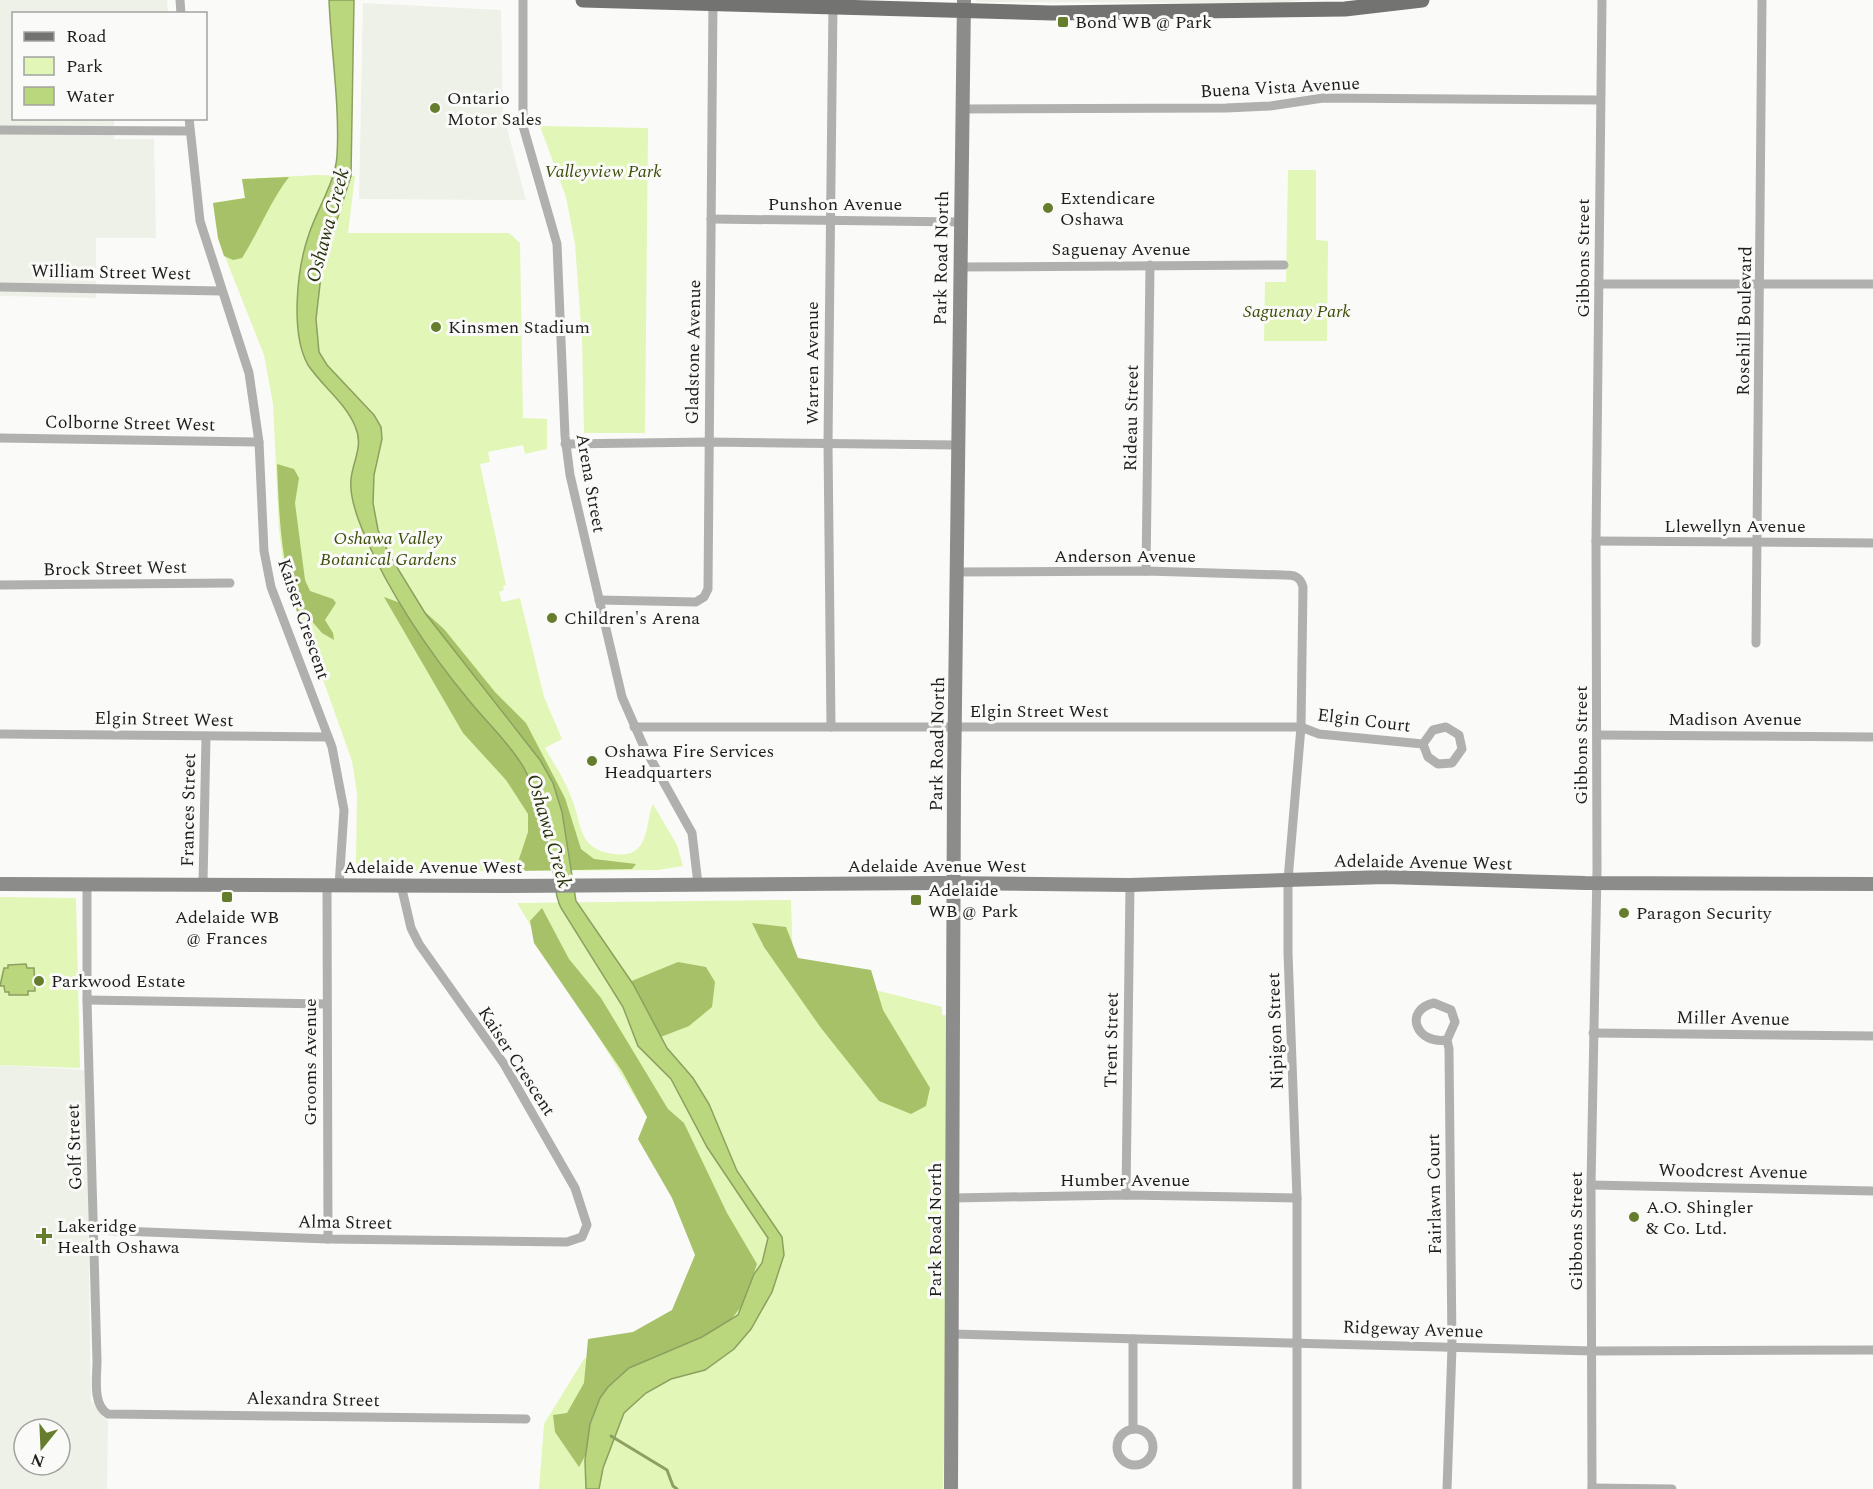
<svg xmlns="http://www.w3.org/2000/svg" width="1873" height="1489" font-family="Spectral,serif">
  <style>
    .built { fill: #eef1e7; fill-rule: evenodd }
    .green { fill: #e1f6b7 }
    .forest { fill: #a6c168 }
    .water { fill: #bbd77d; stroke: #8ca060; stroke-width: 1.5 }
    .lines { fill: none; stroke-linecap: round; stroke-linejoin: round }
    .stream { stroke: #8ca060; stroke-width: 3 }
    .minor { stroke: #b0b1af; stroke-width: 9 }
    .secondary { stroke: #8c8d8b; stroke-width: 14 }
    .primary { stroke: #737471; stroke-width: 15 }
    .poi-dot { fill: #677d2e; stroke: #fafbf8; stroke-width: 2 }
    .labels { text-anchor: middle; stroke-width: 6; stroke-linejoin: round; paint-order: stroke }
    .poi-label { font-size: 18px; fill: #1e1e1d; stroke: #fafbf8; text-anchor: start }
    .street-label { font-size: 18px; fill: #1e1e1d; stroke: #fafbf8 }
    .park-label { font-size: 18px; font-style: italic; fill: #3c4d09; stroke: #fafbf8 }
    .water-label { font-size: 20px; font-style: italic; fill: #29330d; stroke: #fafbf8 }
  </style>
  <rect width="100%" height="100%" fill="#fafbf8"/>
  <g class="built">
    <path d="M0,0H167L168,13L14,14V118L114,119V139H154L156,238H96V298L0,296Z"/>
    <path d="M976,0H1304L1279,3L976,2Z"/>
    <path d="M363,3L501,10L503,113L526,200L359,199Z"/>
    <path d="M0,1065L86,1070L91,1401L108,1422L107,1489H0ZM24,1429H60V1465H24Z"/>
  </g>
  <g class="green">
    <path d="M540,126L648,128L645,433H584L582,339L575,244L566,197Z"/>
    <path d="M1288,170H1316V240L1328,241L1327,341H1264L1265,282H1286Z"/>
    <path d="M317,175L355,176L348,233H509L520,243L523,418L547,419V449L525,454L523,445L488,452L490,462L480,464L506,585L503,586L504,590L499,592L502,602L520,598L544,697L562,739L545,748C554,764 565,780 571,797C583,824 576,849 614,854C623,855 632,855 639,847C649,836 647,817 653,804L677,845L683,866L658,870L363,872L356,867L357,793L352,761L284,570L279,529L273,404L264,355L218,239L213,203L245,198L242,179Z"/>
    <path d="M0,897L76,898L80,1068L0,1065Z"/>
    <path d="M791,900L793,969L942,1007V1015L956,1016L943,1489H539L544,1424L584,1359L667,1317L701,1275L714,1236L647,1117L517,903Z"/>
  </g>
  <g class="forest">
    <path d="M289,177C270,202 259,231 242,258L233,260L224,256L218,238L213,203L245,198L242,179Z"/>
    <path d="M277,464L294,469L299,478L295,503L305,580L310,591L333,599L336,603L325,620L333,633L334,640L322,633L304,612H297C281,562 279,516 277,464Z"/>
    <path d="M384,597L425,612L444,629L495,692L526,723L565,798L581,849L594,859L636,864L632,869L515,871L528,832V814L506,780L463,733Z"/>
    <path d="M542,908L569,959L601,998L668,1109L684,1123L727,1213L757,1264L744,1303L707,1350L616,1400L579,1467L555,1432L553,1415L567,1413L584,1383L588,1339L633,1332L672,1310L695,1255L672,1198L638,1139L647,1117L622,1071L534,943L530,921Z"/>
    <path d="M752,923L786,927L798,958L871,970L883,1010L930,1088L926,1106L911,1114L879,1101L821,1028L764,947Z"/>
    <path d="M678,962L706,967L715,982L712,1007L689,1026L653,1040L622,985Z"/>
  </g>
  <g class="water">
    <path d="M329,0H354L351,176L322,267L316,319L319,352L327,365L374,415L381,427L382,439L374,475L373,503L378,530L390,556L425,613L540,760L553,783L562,812L576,901L633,984L667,1048L693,1078L709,1104L737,1171L782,1237L784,1255L772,1292L751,1329L734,1349L705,1370L671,1379L646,1393L624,1413L603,1468L599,1489H586L585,1460L590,1424L600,1398L608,1387L629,1368L702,1337L738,1315L754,1274L762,1263L768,1238L707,1147L671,1079L638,1046L623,1007L561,908C554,894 555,880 552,864C547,835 538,794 524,768C508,741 486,722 467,698C429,652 388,591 365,536C358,520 349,497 351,479C353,460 364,446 355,426C345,402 322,386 308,365C290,333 297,268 309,234C317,209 335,183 337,156C340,106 331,50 329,0Z"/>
    <path d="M26,964L27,968H34L35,991H28V995H9V992H5L4,986H0L4,968H8V965Z"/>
  </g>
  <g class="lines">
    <path class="stream" d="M611,1436L667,1470L673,1486L677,1489"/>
    <g class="minor">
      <path d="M180,0L181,14"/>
      <path d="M523,0V126L557,244L565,436L570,475L622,697L644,747L692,833L698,884"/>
      <path d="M962,109L1226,108L1270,106L1323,98L1600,100"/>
      <path d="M189,118L200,221L249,373L259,442L264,551L271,587L332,747L344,810L339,886"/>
      <path d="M0,130L190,131"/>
      <path d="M711,219L960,222"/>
      <path d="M959,267L1284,265"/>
      <path d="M1599,284H1873"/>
      <path d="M0,287L222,291"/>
      <path d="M0,438L259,442"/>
      <path d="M565,444L708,442L957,445"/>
      <path d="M1596,541L1873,543"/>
      <path d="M1146,571L1150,265"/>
      <path d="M956,572L1146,571L1284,575C1294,575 1300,576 1303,587L1301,727L1288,880V953L1297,1198V1489"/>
      <path d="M0,585L230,583"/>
      <path d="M599,600L696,602L704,597L708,589L713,0"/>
      <path d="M1756,643L1762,0"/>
      <path d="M634,727H1301L1319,734L1423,744L1433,730L1446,727L1459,735L1462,749L1452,763L1438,764L1428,757L1423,744"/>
      <path d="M831,727L828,443L833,4"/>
      <path d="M0,734L328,737"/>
      <path d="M1597,735L1873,737"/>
      <path d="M87,884V1000L97,1361C97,1377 92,1405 108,1414L526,1419"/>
      <path d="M203,884L206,737"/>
      <path d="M327,886L328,1239"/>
      <path d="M87,1000L326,1004"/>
      <path d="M1593,1033L1873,1036"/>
      <path d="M1447,1040L1455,1022L1451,1010L1434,1003C1403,1010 1416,1045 1447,1040L1449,1049L1452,1347L1447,1489"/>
      <path d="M1591,1185L1873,1191"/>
      <path d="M1126,1195L1130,885"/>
      <path d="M953,1198L1126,1195L1297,1198"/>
      <path d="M94,1230L328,1239L567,1242L582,1237L587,1225L575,1188L504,1064L419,944L411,928L401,885"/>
      <path d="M953,1334L1593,1351L1873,1350"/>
      <path d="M1133,1339V1429"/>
      <circle cx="1135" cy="1447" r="18"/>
      <path d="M1592,1488L1672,1489"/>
      <path d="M1592,1489L1591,1185L1597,870L1596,541L1602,0"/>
    </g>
    <g class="secondary">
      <path d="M0,884L505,886L939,883L1130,885L1385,877L1585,883L1873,884"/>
      <path d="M951,1489L954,782L964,0"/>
    </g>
    <path class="primary" d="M583,0L1052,13L1345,9L1422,0"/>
  </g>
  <g class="poi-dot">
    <rect x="1057" y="16" width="12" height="12" rx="3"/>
    <circle cx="435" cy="108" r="6"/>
    <circle cx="1048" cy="208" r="6"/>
    <circle cx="436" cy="327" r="6"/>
    <circle cx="552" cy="618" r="6"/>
    <circle cx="592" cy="761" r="6"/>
    <rect x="221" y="891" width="12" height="12" rx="3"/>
    <rect x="910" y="894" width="12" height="12" rx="3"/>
    <circle cx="1624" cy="913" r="6"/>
    <circle cx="39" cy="981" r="6"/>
    <circle cx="1634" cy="1217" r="6"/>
    <path d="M41 1227h6v6h6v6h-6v6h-6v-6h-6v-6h6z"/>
  </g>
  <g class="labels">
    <g class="poi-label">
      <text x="1075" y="28">Bond WB @ Park</text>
      <text x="447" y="104">Ontario<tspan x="447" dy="21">Motor Sales</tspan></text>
      <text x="1060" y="204">Extendicare<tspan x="1060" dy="21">Oshawa</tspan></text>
      <text x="448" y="333">Kinsmen Stadium</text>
      <text x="564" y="624">Children's Arena</text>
      <text x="604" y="757">Oshawa Fire Services<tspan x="604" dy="21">Headquarters</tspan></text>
      <text x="928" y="896">Adelaide<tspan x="928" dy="21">WB @ Park</tspan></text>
      <text x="1636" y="919">Paragon Security</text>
      <text x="227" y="923" text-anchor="middle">Adelaide WB<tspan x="227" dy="21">@ Frances</tspan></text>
      <text x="51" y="987">Parkwood Estate</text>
      <text x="1646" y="1213">A.O. Shingler<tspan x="1646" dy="21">&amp; Co. Ltd.</tspan></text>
      <text x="57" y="1232">Lakeridge<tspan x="57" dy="21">Health Oshawa</tspan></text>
    </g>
    <g class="street-label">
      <text transform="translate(1280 87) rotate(-3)" y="6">Buena Vista Avenue</text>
      <text x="835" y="210">Punshon Avenue</text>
      <text x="1121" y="255">Saguenay Avenue</text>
      <text transform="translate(941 258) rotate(-89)" y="6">Park Road North</text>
      <text transform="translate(1583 258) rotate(-90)" y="6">Gibbons Street</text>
      <text transform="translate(111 272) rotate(1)" y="6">William Street West</text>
      <text transform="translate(1744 321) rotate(-89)" y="6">Rosehill Boulevard</text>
      <text transform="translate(693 352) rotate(-89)" y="6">Gladstone Avenue</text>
      <text transform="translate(812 363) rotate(-90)" y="6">Warren Avenue</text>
      <text transform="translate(1131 418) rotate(-89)" y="6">Rideau Street</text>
      <text transform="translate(130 423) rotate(1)" y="6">Colborne Street West</text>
      <text transform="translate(591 483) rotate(80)" y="6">Arena Street</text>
      <text x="1735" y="532">Llewellyn Avenue</text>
      <text x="1125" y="562">Anderson Avenue</text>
      <text transform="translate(115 568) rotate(-1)" y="6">Brock Street West</text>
      <text transform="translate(304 619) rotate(71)" y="6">Kaiser Crescent</text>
      <text x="1039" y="717">Elgin Street West</text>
      <text transform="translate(164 719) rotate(1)" y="6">Elgin Street West</text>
      <text x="1735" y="725">Madison Avenue</text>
      <text transform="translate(1364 720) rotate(7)" y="6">Elgin Court</text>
      <text transform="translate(937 744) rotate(-89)" y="6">Park Road North</text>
      <text transform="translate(1581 745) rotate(-90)" y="6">Gibbons Street</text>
      <text transform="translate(188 810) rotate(-89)" y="6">Frances Street</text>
      <text transform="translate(1423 862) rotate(1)" y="6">Adelaide Avenue West</text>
      <text x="937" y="872">Adelaide Avenue West</text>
      <text x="433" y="873">Adelaide Avenue West</text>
      <text transform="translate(1733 1018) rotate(1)" y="6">Miller Avenue</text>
      <text transform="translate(1275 1031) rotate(-92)" y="6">Nipigon Street</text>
      <text transform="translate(1111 1040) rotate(-89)" y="6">Trent Street</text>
      <text transform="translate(517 1061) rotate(57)" y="6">Kaiser Crescent</text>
      <text transform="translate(310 1062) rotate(-90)" y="6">Grooms Avenue</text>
      <text transform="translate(74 1147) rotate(-92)" y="6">Golf Street</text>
      <text transform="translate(1733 1171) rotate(1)" y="6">Woodcrest Avenue</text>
      <text x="1125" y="1186">Humber Avenue</text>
      <text transform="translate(1434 1194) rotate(-91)" y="6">Fairlawn Court</text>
      <text transform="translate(345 1222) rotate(1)" y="6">Alma Street</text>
      <text transform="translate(935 1230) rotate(-90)" y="6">Park Road North</text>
      <text transform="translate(1576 1231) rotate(-90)" y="6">Gibbons Street</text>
      <text transform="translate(1413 1329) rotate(2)" y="6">Ridgeway Avenue</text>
      <text transform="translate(313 1399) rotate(1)" y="6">Alexandra Street</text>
    </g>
    <g class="park-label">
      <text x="603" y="177">Valleyview Park</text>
      <text x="1297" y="317">Saguenay Park</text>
      <text x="388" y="544">Oshawa Valley<tspan x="388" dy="21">Botanical Gardens</tspan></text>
    </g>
    <g class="water-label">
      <text transform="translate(327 225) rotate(-75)" y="7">Oshawa Creek</text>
      <text transform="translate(550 831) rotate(74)" y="7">Oshawa Creek</text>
    </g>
  </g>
  <rect x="12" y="12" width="195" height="108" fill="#fafbf8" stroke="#a2a3a0" stroke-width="1.5"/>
  <rect x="24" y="32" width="30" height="9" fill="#737471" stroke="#a2a3a0" stroke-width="1.5"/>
  <text x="66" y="42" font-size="18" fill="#1e1e1d">Road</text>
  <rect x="24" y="57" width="30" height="18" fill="#e1f6b7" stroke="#a2a3a0" stroke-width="1.5"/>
  <text x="66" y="72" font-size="18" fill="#1e1e1d">Park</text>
  <rect x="24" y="87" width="30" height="18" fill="#bbd77d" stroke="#a2a3a0" stroke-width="1.5"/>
  <text x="66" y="102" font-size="18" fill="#1e1e1d">Water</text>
  <g transform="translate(42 1447) rotate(198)"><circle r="28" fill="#fafbf8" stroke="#a2a3a0" stroke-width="1.5"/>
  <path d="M0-4.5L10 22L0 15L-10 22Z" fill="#677d2e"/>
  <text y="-9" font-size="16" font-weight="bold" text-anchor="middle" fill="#1e1e1d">N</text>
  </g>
</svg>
